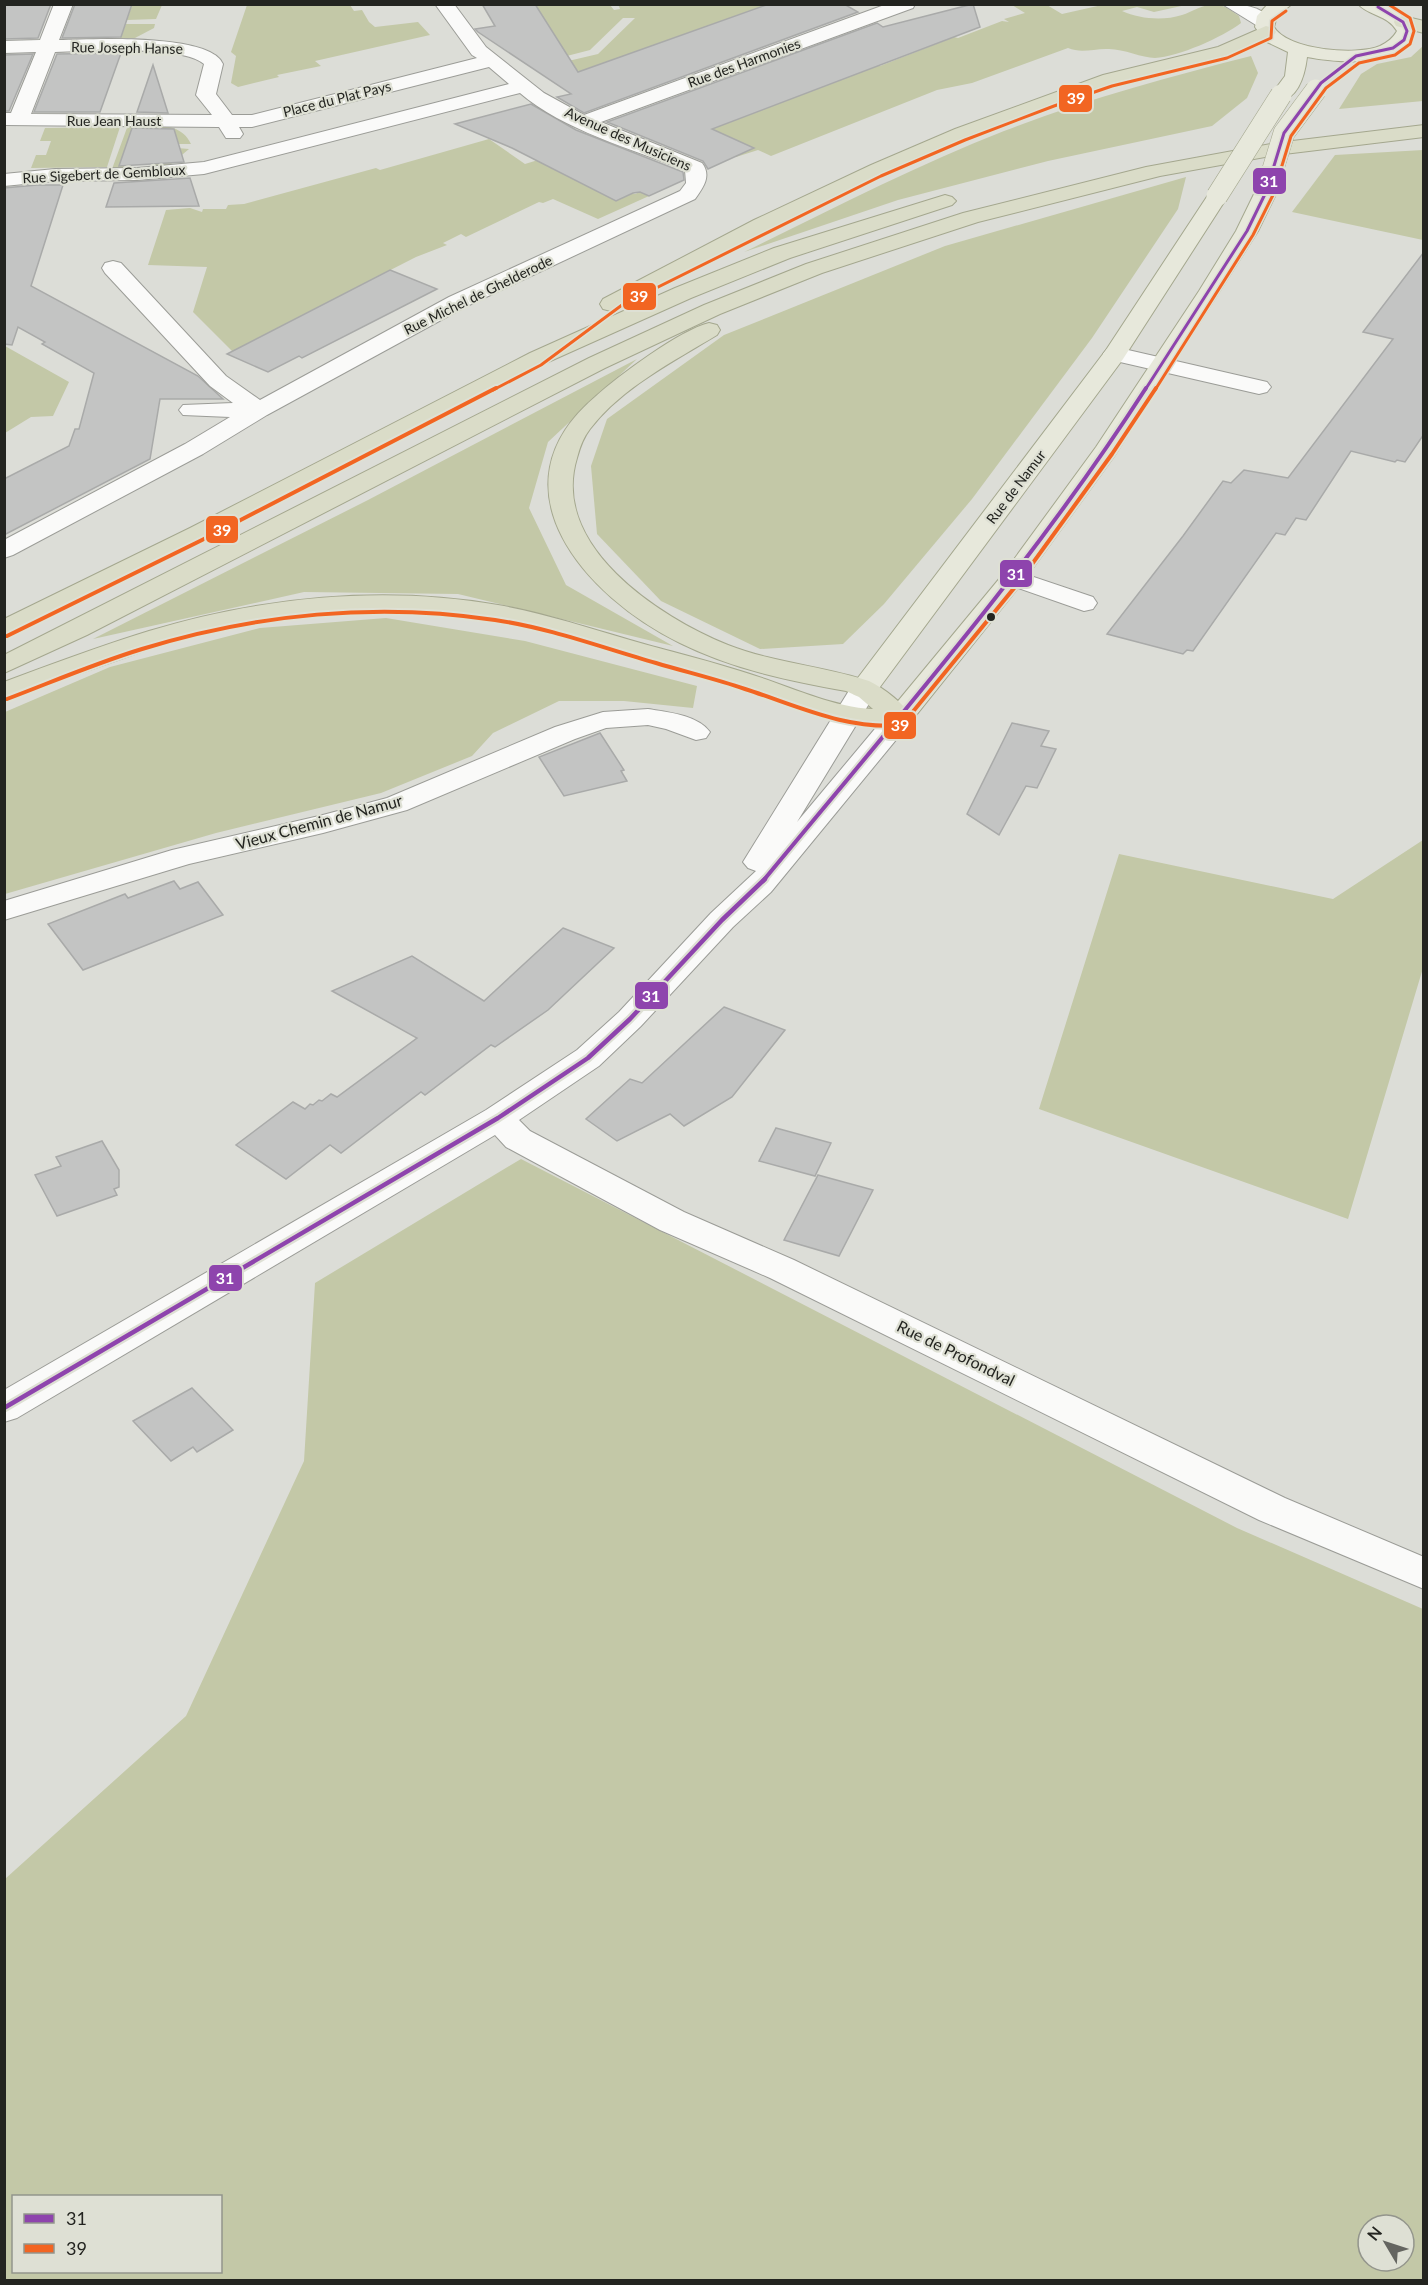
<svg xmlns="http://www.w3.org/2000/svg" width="1428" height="2285" font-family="Lato,sans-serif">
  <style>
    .green { fill: #c3c8a7; fill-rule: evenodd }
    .building { fill: #c3c4c3; stroke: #a9aaa9; stroke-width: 1.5 }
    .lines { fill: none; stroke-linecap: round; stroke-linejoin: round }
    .minor-casing { stroke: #9b9c97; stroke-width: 2 }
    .major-casing { stroke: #a4a78e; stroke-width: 2 }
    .highway-casing { stroke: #a4a78e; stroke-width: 2 }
    .minor { fill: #fafaf9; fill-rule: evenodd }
    .major { fill: #e7e8db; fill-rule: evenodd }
    .highway { fill: #dadcc8; fill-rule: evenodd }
    .major-bridge-casing { stroke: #a4a78e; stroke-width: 22; stroke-linecap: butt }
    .major-bridge { stroke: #e7e8db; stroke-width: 21 }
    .bus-1-far2-casing { stroke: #dee0d4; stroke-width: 6 }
    .bus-1-far1-casing { stroke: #dee0d4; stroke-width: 8 }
    .bus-1-casing { stroke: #dee0d4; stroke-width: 9 }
    .bus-2-far1-casing { stroke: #dee0d4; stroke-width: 6 }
    .bus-2-casing { stroke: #dee0d4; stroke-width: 8 }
    .bus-1-far2 { stroke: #8e44ad; stroke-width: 3 }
    .bus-1-far1 { stroke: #8e44ad; stroke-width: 4 }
    .bus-1 { stroke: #8e44ad; stroke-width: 4.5 }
    .bus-2-far1 { stroke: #f26522; stroke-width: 3 }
    .bus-2 { stroke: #f26522; stroke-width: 4 }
    .bus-dot { fill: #232420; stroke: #dee0d4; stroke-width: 2 }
    .labels { text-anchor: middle; stroke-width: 4.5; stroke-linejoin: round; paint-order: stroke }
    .far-street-label { font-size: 14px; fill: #232420; stroke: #dee0d4 }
    .street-label { font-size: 16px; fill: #232420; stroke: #dee0d4 }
    .line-badge { stroke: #dee0d4; stroke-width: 2 }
    .badge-label { font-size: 16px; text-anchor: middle; font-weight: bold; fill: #fff }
  </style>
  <rect width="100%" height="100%" fill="#dcddd7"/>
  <g class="green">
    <path d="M618,4L774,5L585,75L564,62L598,54L635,18H623L590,50L559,58L524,5H610L614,10L620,9Z"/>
    <path d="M132,5V4L162,5L156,19L127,20Z"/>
    <path d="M247,5H350L354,11L362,10L369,22L375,27L418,22L430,35L315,61L321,66L277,75L279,77L238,87L231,83L236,56L231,52Z"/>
    <path d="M1012,5H1047L1062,14L1102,5H1186L1154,12L1137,7L1122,11C1140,19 1163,21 1182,15C1194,11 1206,2 1218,5C1226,6 1233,12 1239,16L1241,23C1223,37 1178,57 1155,58C1142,58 1124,49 1109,49C1095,48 1082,54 1068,48L972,83L937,90L771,156L758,150L736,157L718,148L712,129L877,64L880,66L954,37L958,38L1002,21L1009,22L1004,19L1025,13Z"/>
    <path d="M126,24H155L154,28L135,38H120Z"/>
    <path d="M1423,46V101L1339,109L1361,74L1377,64L1411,57Z"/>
    <path d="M1251,56L1258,73L1247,98L1212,126L1048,161L898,200L744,252C830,210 915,166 1004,131C1084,100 1168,77 1251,56Z"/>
    <path d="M128,125C150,126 180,120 191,144H178L176,141L177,148L189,149L171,164L159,168L152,164H125L123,169H112Z"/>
    <path d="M120,127L107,167L31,168L36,155H46L51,141H40L45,128Z"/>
    <path d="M489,139L525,164L538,160L635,194L640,192L649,196L598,219L553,199L543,203L539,202L466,237L461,234L443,243L447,245L416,257L365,283L290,327L284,325L258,338L240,359L193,312L207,267L148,265L166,210L190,208L202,212L203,209H226L228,205L244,204L376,168L380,170Z"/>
    <path d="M1423,150V240L1292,212L1335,155Z"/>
    <path d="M1186,177L1178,209L1092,338L972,499L884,604L843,644L760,649L661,601L597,534L591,466L607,419L724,335L945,246Z"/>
    <path d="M5,346L69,382L53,416L31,417L5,433Z"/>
    <path d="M637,359L548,442L529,508L566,585L673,646L458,594L304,592L93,639L368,500Z"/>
    <path d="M386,618L525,641L697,686L693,708L624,701H559L493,733L472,756L381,793L216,833L5,894V712L110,667L260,628Z"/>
    <path d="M1423,840V968L1348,1219L1039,1109L1119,854L1333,899Z"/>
    <path d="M521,1159L1237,1528L1423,1609V2280H5V1879L186,1716L304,1461L315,1283ZM14,2196H220V2272H14ZM1368,2225H1404V2261H1368Z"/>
  </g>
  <g class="building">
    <path d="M4,4H51L38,38L4,39Z"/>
    <path d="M75,4H132L121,37L62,38Z"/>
    <path d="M482,4H535L578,72L769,4H844L858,12L584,113L557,97L571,94L478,32L475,29L495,26Z"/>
    <path d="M973,4L980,27L712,129L754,148L708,169L703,161L607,122L877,23L883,27Z"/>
    <path d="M121,53L100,112H34L57,54Z"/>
    <path d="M33,54L9,111H4V55Z"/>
    <path d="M153,65L168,113L137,112Z"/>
    <path d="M531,104L576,130L683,172L684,180L649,196L640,192L633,193L616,201L512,148L455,124Z"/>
    <path d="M132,128L174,129L184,162L119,166Z"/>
    <path d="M190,178L199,206L106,207L114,183Z"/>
    <path d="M37,185H63L31,286L198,376L223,399H160L150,459L4,535V479L69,446L75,429H79L94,373L42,344L45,342L18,327L12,345L4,344V188Z"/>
    <path d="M1424,252V434L1405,462L1397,460L1395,462L1351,451L1306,520L1296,518L1285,535L1276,533L1193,651L1187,650L1183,654L1107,634L1183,536L1223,481L1231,483L1244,470L1288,478L1393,339L1363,332Z"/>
    <path d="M390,270L437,289L302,358L299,356L268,372L227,354Z"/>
    <path d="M1012,723L1049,731L1041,746L1056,749L1037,788L1026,786L999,835L967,814Z"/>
    <path d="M600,733L624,770L621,771L627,781L564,796L539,757Z"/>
    <path d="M174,881L180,889L198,882L223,915L83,970L48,924L125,894L128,898Z"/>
    <path d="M563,928L614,948L548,1010L495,1047L491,1045L425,1095L421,1092L341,1153L330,1145L286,1179L236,1145L293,1102L305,1109L310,1104L313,1105L319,1100L322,1101L331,1094L337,1097L417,1038L332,991L412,956L484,1001Z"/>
    <path d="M724,1007L785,1030L732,1097L684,1126L670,1114L617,1141L586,1119L630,1079L642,1083Z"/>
    <path d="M776,1128L831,1143L815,1176L759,1161Z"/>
    <path d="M102,1141L119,1170V1187L114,1189L117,1195L57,1216L35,1175L61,1166L56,1157Z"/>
    <path d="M818,1175L873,1190L839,1256L784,1240Z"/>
    <path d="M192,1388L233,1430L197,1452L193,1447L171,1461L133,1421Z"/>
  </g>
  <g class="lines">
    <defs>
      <g id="minor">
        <path d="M54,4H73L59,40C91,39 211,33 223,64L216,94L232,115H252L477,58L472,55L435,4H454L486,47L544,93L584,115L887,4H915L913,8L601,122L702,163C712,176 703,188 695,199L465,307L267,415L203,454L13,555L4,558V540L185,444L230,417L183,415L179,410L183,405L233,403L210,386L105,273L102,268L105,263L113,261L121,263L226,376L260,400L449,297L680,191L686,183L685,170C632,149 563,130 520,93L204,174L137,180L55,181L4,186V174L55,169L137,168L204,162L509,84L489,67L252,127H239L243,134L240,138H226L219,127L4,125V113H11L36,52L4,53V41L40,40ZM55,52C87,51 182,45 204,64L196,95L212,115L31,114Z"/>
        <path d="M1222,4C1240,4 1261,5 1272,21L1270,25H1256Z"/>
        <path d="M1115,347L1267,382L1271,387L1267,392L1259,394L1107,359L1103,354L1107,349Z"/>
        <path d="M1013,570L1093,597L1097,603L1093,609L1084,611L1004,583L1000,578L1004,573Z"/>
        <path d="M864,681L874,683L878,689L797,822L889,712L899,710L909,712L913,718L909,724L771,892L733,927L641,1026L599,1066L519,1120L530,1131L684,1212L794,1260L1285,1498L1424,1557V1589L1259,1520L770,1278L660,1230L506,1147L495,1135L17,1418L4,1422V1390L486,1110L577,1050L619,1012L711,913L756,871L748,868L743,862L850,689L854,683Z"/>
        <path d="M648,709C667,712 698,715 710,732L706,738L696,740L666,729L648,725L606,728L575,739L407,810L323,833L189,864L4,920V901L172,850L319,816L387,798L555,727L603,712Z"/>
      </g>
      <g id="major">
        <path d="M1268,4H1292L1277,16L1274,27C1287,50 1357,56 1380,46C1388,42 1393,38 1397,31C1388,15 1369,16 1358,4C1386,4 1401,4 1416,31C1413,36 1410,43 1405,47C1383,67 1334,62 1307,57C1305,75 1297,105 1274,99L1271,95L1285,76L1288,52L1265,41L1255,27L1257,16Z"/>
        <path d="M1266,186L1273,188L1277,192L1258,231L1115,455L1022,583L909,724L899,726L889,724L885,718L889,712L1004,573L1096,447L1199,291L1236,231L1255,192L1259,188Z"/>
        <path d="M1217,190L1224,192L1228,196L1123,359L874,695L864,697L854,695L850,689L854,683L1106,350L1210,192Z"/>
      </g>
      <g id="highway">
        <path d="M1403,16L1424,21V33L1396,26L1394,22L1396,18Z"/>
        <path d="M1266,26L1273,28L1276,32L1273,36L1232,55L1117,83L969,137L885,173L770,230L619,309L611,311L603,309L600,304L603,299L754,220L871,165L955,129L1103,75L1218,47Z"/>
        <path d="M1424,125V137L1276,155L1160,176L978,222L822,273L720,314L605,368L87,635L4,673V655L589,358L704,305L806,264L963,213L1146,167L1276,143Z"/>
        <path d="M945,195L952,197L956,201L952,205L790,258L691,298L546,363L208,538L13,635L4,637V619L190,528L530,353L675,288L774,248Z"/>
        <path d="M709,323L717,325L720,330L717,335C674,361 621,388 590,429C583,438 580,447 577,458C550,546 659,617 728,645C774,663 823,666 869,681C885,689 903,703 913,718L909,724L899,726L847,724L735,687L546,632L498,621L426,613L349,611L297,616L216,630L169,642L4,700V682C52,664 100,646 149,631C261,597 383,585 498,605C543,613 586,627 630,640C672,652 714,662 756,676C794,688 832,707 873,709L859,697L846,691C790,681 732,669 680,643C586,597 488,488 595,397C618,376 680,330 709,323Z"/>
      </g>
    </defs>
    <use href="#minor" class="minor-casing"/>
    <use href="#major" class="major-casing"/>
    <use href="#highway" class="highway-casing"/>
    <use href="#minor" class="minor"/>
    <use href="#major" class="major"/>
    <use href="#highway" class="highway"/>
    <defs>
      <g id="major-bridge">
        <path d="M1266,192L1284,133L1316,90"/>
        <path d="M1217,196L1281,95"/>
      </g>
    </defs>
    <use href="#major-bridge" class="major-bridge-casing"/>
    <use href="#major-bridge" class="major-bridge"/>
    <defs>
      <path id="bus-1-far2" d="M1145,390L1247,231L1266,192L1284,133L1321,83L1356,56L1393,48L1404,40L1407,31L1403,22L1378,7"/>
      <path id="bus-1-far1" d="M763,881C896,720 1033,564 1146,388"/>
      <path id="bus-1" d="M4,1408L498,1118L588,1058L630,1019L722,920L765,879"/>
      <g id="bus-2-far1">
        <path d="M493,390L541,365L622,305L881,176L965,140L1054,106L1112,86L1227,58L1271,38L1272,21L1286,11"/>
        <path d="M1155,390L1253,235L1273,195L1291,136L1326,88L1359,63L1395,55L1410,44L1414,31L1410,18L1388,4"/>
      </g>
      <g id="bus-2">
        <path d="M7,636L202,540L496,388"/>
        <path d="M7,699C52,682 96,663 142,649C256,614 377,602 495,620C550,628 603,648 656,663C686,672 716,679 745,689C798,706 846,730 902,725L1019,582L1112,454L1156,388"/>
      </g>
    </defs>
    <use href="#bus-1-far2" class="bus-1-far2-casing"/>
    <use href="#bus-1-far1" class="bus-1-far1-casing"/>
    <use href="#bus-1" class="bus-1-casing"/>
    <use href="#bus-2-far1" class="bus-2-far1-casing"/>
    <use href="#bus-2" class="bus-2-casing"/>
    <use href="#bus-1-far2" class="bus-1-far2"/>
    <use href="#bus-1-far1" class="bus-1-far1"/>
    <use href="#bus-1" class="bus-1"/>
    <use href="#bus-2-far1" class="bus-2-far1"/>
    <use href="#bus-2" class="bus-2"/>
  </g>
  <circle class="bus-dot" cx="991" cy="617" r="5"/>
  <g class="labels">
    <g class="far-street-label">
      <text transform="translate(127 48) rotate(1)" y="5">Rue Joseph Hanse</text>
      <text transform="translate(744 63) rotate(-20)" y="5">Rue des Harmonies</text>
      <text transform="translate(337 99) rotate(-14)" y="5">Place du Plat Pays</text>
      <text x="114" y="126">Rue Jean Haust</text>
      <text transform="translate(628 139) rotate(24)" y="5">Avenue des Musiciens</text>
      <text transform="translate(104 174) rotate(-3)" y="5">Rue Sigebert de Gembloux</text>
      <text transform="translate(478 295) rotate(-26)" y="5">Rue Michel de Ghelderode</text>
      <text transform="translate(1016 487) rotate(-53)" y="5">Rue de Namur</text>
    </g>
    <g class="street-label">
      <text transform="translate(319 822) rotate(-15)" y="6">Vieux Chemin de Namur</text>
      <text transform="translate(956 1353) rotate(26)" y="6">Rue de Profondval</text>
    </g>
  </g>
  <g class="line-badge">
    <rect x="1058" y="84" width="35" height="29" rx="6" fill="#f26522"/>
    <rect x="1252" y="167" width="35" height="28" rx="6" fill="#8e44ad"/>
    <rect x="622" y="282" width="35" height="29" rx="6" fill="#f26522"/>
    <rect x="205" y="515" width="34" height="29" rx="6" fill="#f26522"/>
    <rect x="999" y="559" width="34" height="29" rx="6" fill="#8e44ad"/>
    <rect x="883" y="711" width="34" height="29" rx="6" fill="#f26522"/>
    <rect x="634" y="981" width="35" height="29" rx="6" fill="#8e44ad"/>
    <rect x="208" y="1264" width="35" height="28" rx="6" fill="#8e44ad"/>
  </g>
  <g class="badge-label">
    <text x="1076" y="104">39</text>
    <text x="1269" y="187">31</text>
    <text x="639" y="302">39</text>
    <text x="222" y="536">39</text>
    <text x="1016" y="580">31</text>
    <text x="900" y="731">39</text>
    <text x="651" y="1002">31</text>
    <text x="225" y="1284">31</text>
  </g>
  <rect width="1428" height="2285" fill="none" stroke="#232420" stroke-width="12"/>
  <rect x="12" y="2195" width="210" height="78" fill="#dee0d4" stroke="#93958c" stroke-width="1.5"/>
  <rect x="24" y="2214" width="30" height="9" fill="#8e44ad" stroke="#93958c" stroke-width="1.5"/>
  <text x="66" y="2225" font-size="18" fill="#232420">31</text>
  <rect x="24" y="2244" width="30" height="9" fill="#f26522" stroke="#93958c" stroke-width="1.5"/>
  <text x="66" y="2255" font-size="18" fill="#232420">39</text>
  <g transform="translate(1386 2243) rotate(309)"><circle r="28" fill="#dee0d4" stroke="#93958c" stroke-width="1.5"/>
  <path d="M0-4.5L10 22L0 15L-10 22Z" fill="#646560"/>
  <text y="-9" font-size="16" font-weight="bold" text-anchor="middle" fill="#232420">N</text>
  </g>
</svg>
